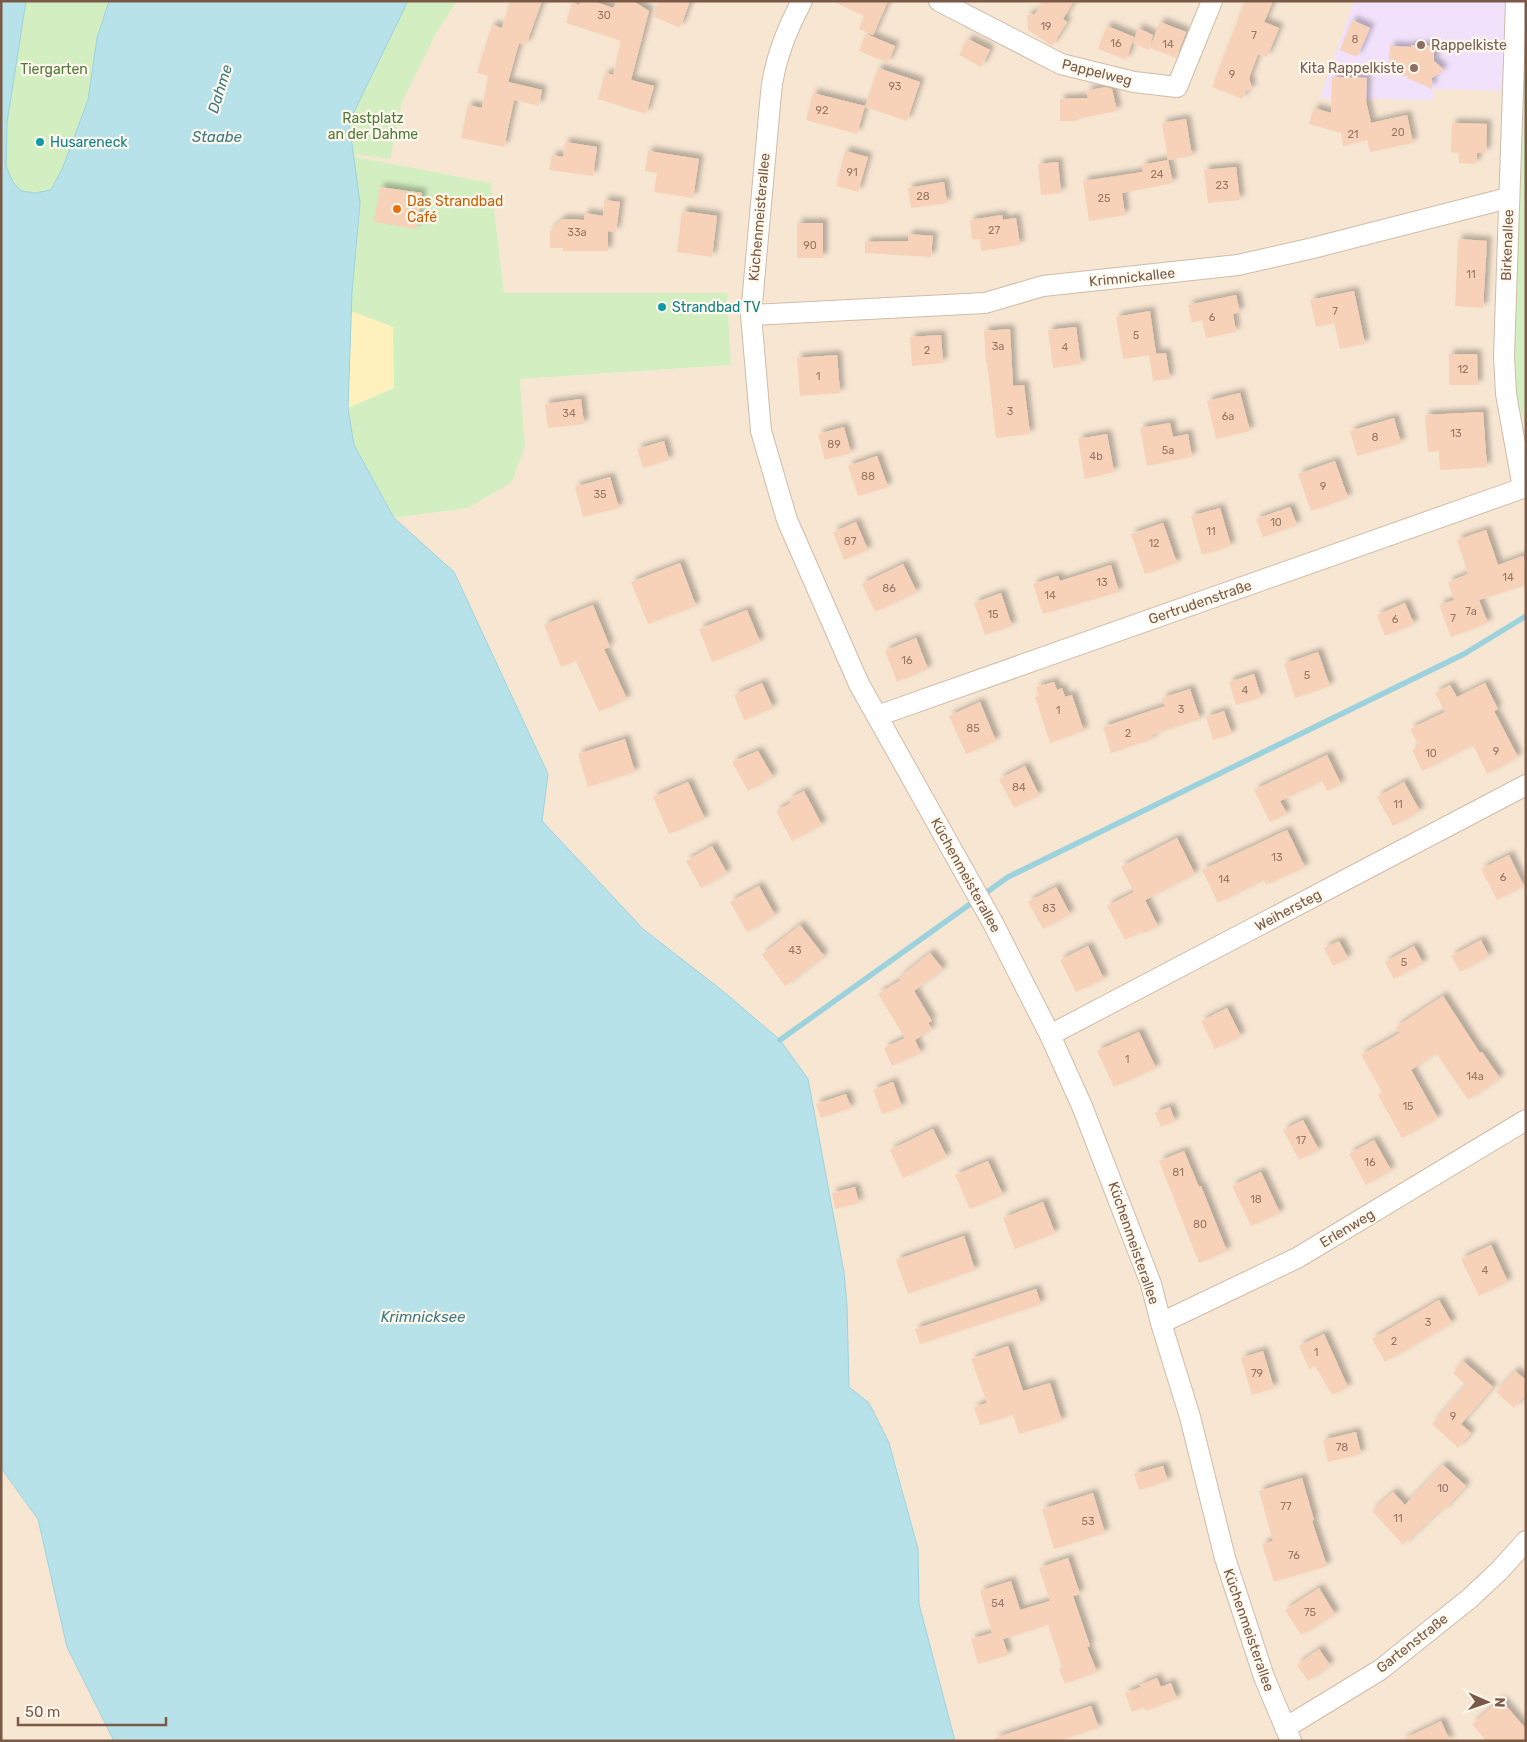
<svg xmlns="http://www.w3.org/2000/svg" width="1527" height="1742" font-family="Rubik,sans-serif">
  <style>
    .residential { fill: #f7e6d2 }
    .education { fill: #f2e1fb }
    .green { fill: #d3eec1 }
    .sand { fill: #fff1be }
    .water { fill: #b7e2ea; stroke: #9cd2dd }
    .lines { fill: none; stroke-linecap: round; stroke-linejoin: round }
    .stream { stroke: #9cd2dd; stroke-width: 5.5 }
    .building { fill: #f7d2b9; filter: url(#shadow) }
    .minor-casing { stroke: #d1bba9; stroke-width: 22 }
    .minor { stroke: #fff; stroke-width: 20 }
    .education-dot { fill: #8d6e63; stroke: #fff8ed; stroke-width: 2 }
    .culture-dot { fill: #0f9aa8; stroke: #fff8ed; stroke-width: 2 }
    .food-dot { fill: #e8710a; stroke: #fff8ed; stroke-width: 2 }
    .labels { text-anchor: middle; stroke-width: 4.5; stroke-linejoin: round; paint-order: stroke }
    .number-label { font-size: 11px; fill: #997764 }
    .education-label { font-size: 14px; fill: #785e54; stroke: #fff8ed; text-anchor: start }
    .park-label { font-size: 14px; fill: #4d7b3b; stroke: #fff8ed }
    .street-label { font-size: 14px; fill: #7a5947; stroke: #fff8ed }
    .culture-label { font-size: 14px; fill: #0d838f; stroke: #fff8ed; text-anchor: start }
    .food-label { font-size: 14px; fill: #c56008; stroke: #fff8ed; text-anchor: start }
    .water-label { font-size: 15px; font-style: italic; fill: #3b7b88; stroke: #fff8ed }
  </style>
  <defs>
    <filter id="shadow"><feDropShadow dx="4.5" dy="-4.5" stdDeviation="2.5" flood-color="#0004"/></filter>
  </defs>
  <rect width="100%" height="100%" fill="#fef4e4"/>
  <g class="residential">
    <path d="M408,1H1526V1741H955L919,1604L916,1587L918,1549L896,1465L888,1443L869,1403L849,1388L847,1306L844,1272L827,1187L724,992L643,929L541,821L548,774L454,572L394,518L468,508L525,446L520,379L731,365L727,293H504L491,183L352,156Z"/>
    <path d="M1,1468L38,1519L67,1647L114,1741H1Z"/>
  </g>
  <path class="education" d="M1354,1H1505L1503,91L1434,89V100L1320,98Z"/>
  <g class="green">
    <path d="M26,1H109L97,38L88,100L63,167L51,190L35,193L21,191L12,182L6,166L7,123Z"/>
    <path d="M408,1H457L435,35L402,102L390,159L353,154L349,122Z"/>
    <path d="M1526,1V431L1513,379Z"/>
    <path d="M352,156L491,183L504,293H727L731,365L520,379L525,446L512,482L468,508L394,518L354,445L348,408L352,292L360,203Z"/>
  </g>
  <path class="sand" d="M351,311L393,327L394,388L348,408Z"/>
  <path class="water" d="M1,1H26L7,123L6,166L13,182L21,191L35,193L51,190L63,167L88,100L97,38L109,1H408L349,122L360,203L352,292L348,408L354,445L394,518L454,572L548,774L542,821L643,929L724,992L780,1040L808,1079L844,1272L847,1306L849,1387L869,1403L889,1443L918,1549L919,1604L955,1741H114L67,1647L38,1519L1,1468Z"/>
  <g class="lines">
    <path class="stream" d="M780,1040L1008,877L1464,654L1526,616"/>
  </g>
  <g class="building">
    <path d="M510,1H542L526,45L519,43L508,82L542,90L539,106L514,100L504,147L461,138L468,105L482,108L488,76L477,73L492,25L502,28Z"/>
    <path d="M580,1H593L613,8L617,1H633L649,11L631,80L654,86L646,114L598,99L605,73L613,75L621,41L566,23L572,3L579,5Z"/>
    <path d="M659,1H690L680,28L652,16Z"/>
    <path d="M832,1H888L873,35L859,29L864,16Z"/>
    <path d="M1044,1H1074L1063,19L1067,22L1052,46L1028,30L1027,15L1035,14Z"/>
    <path d="M1245,1H1273L1264,22L1279,28L1267,57L1258,54L1249,78L1252,89L1246,91L1242,99L1212,87Z"/>
    <path d="M1352,20L1370,28L1357,57L1340,50Z"/>
    <path d="M1160,22L1186,32L1176,58L1150,48Z"/>
    <path d="M1107,26L1134,37L1126,60L1098,49Z"/>
    <path d="M1138,28L1153,35L1149,50L1133,43Z"/>
    <path d="M866,34L895,46L888,63L859,51Z"/>
    <path d="M968,39L990,50L981,67L959,55Z"/>
    <path d="M1411,45L1434,46V61L1444,70L1432,78V89L1407,78L1408,76H1403L1388,70L1390,46L1411,47Z"/>
    <path d="M878,68L920,82L907,121L865,107Z"/>
    <path d="M1332,77L1367,78L1366,101L1371,123L1407,115L1413,143L1370,152L1367,140L1343,146L1341,133L1309,124L1314,108L1331,113Z"/>
    <path d="M1105,87L1112,89L1117,111L1077,119V121H1060V99L1088,98L1086,91Z"/>
    <path d="M813,93L865,106L857,134L806,120Z"/>
    <path d="M1186,119L1192,156L1168,160L1162,123Z"/>
    <path d="M1452,123L1487,124L1486,153H1477L1476,164L1459,163V153L1451,152Z"/>
    <path d="M565,142L597,147L593,176L549,170L552,155L563,157Z"/>
    <path d="M648,151L699,159L693,198L654,192L657,173L645,171Z"/>
    <path d="M845,151L868,157L858,192L836,186Z"/>
    <path d="M1168,160L1173,183L1122,193L1125,215L1089,221L1083,181L1143,172L1142,165Z"/>
    <path d="M1058,162L1061,193L1041,195L1038,164Z"/>
    <path d="M1236,167L1240,200L1208,203L1204,170Z"/>
    <path d="M944,182L947,203L911,208L908,188Z"/>
    <path d="M380,187L422,193L416,229L374,222Z"/>
    <path d="M604,200L620,202L616,232L608,231V251H563V248H550V231L562,219L584,220V213L603,216Z"/>
    <path d="M682,211L717,216L712,257L677,252Z"/>
    <path d="M1002,215L1003,220L1016,218L1020,245L981,251L980,239L972,240L970,220Z"/>
    <rect x="797" y="223" width="26" height="35"/>
    <path d="M908,234L933,236L931,257L865,253V242L908,241Z"/>
    <path d="M1458,239L1487,241L1483,308L1455,306Z"/>
    <path d="M1354,291L1365,344L1340,349L1334,323L1316,327L1310,300Z"/>
    <path d="M1236,295L1240,312L1233,314L1236,332L1206,338L1202,320L1192,323L1188,305Z"/>
    <path d="M1150,311L1156,354L1166,353L1170,379L1153,381L1149,355L1156,354L1123,359L1116,317Z"/>
    <path d="M1076,327L1081,364L1053,368L1048,330Z"/>
    <path d="M1010,329L1013,386L1024,385L1030,434L996,438L987,362L986,363L984,331Z"/>
    <path d="M941,335L943,363L912,366L910,337Z"/>
    <path d="M1449,354H1477L1478,385H1449Z"/>
    <path d="M837,355L840,393L800,396L797,358Z"/>
    <path d="M1240,393L1250,431L1216,439L1207,401Z"/>
    <path d="M581,399L584,424L548,428L545,404Z"/>
    <path d="M1483,412L1487,467L1440,470L1439,451L1428,452L1425,415Z"/>
    <path d="M1394,418L1401,443L1357,456L1350,431Z"/>
    <path d="M1170,423L1173,437L1188,434L1192,457L1147,466L1140,428Z"/>
    <path d="M844,427L851,453L825,460L818,434Z"/>
    <path d="M1107,434L1114,472L1085,479L1078,439Z"/>
    <path d="M664,441L669,460L643,468L637,449Z"/>
    <path d="M877,456L888,487L858,496L848,466Z"/>
    <path d="M1335,461L1348,498L1311,511L1298,474Z"/>
    <path d="M610,477L619,508L583,517L575,487Z"/>
    <path d="M1290,507L1297,525L1263,537L1256,519Z"/>
    <path d="M1220,508L1231,546L1202,555L1191,516Z"/>
    <path d="M856,522L868,550L844,560L833,532Z"/>
    <path d="M1163,523L1177,563L1145,574L1131,534Z"/>
    <path d="M1486,530L1498,565L1523,556L1526,565V585L1479,600L1488,623L1451,637L1439,605L1454,600L1448,582L1468,574L1457,540Z"/>
    <path d="M680,563L696,606L648,624L631,582Z"/>
    <path d="M903,564L917,592L875,612L862,584Z"/>
    <path d="M1111,565L1119,592L1043,614L1033,584L1058,576L1060,581Z"/>
    <path d="M1001,593L1012,626L985,635L974,603Z"/>
    <path d="M1405,603L1414,624L1385,636L1377,615Z"/>
    <path d="M593,605L610,647L604,649L627,699L599,712L576,661L561,667L544,625Z"/>
    <path d="M747,610L760,642L712,662L699,629Z"/>
    <path d="M916,638L928,669L897,682L885,651Z"/>
    <path d="M1318,652L1330,686L1295,698L1284,664Z"/>
    <path d="M1254,674L1261,697L1236,705L1229,682Z"/>
    <path d="M1054,682L1057,690L1062,688L1065,697L1072,695L1084,731L1050,743L1035,697L1039,696L1036,687Z"/>
    <path d="M762,683L773,708L744,720L734,695Z"/>
    <path d="M1485,683L1498,709L1494,711L1518,757L1487,774L1473,745L1422,771L1412,750L1419,746L1410,729L1445,712L1435,693L1450,685L1457,697Z"/>
    <path d="M1190,689L1200,719L1152,735L1153,739L1111,753L1103,727L1165,706L1162,698Z"/>
    <path d="M980,702L996,741L966,754L949,716Z"/>
    <path d="M1224,711L1232,734L1213,740L1206,717Z"/>
    <path d="M625,739L635,772L588,787L578,754Z"/>
    <path d="M758,751L773,777L748,791L732,762Z"/>
    <path d="M1327,755L1341,784L1327,791L1322,781L1280,801L1287,814L1270,822L1254,790Z"/>
    <path d="M1025,766L1039,795L1014,808L999,779Z"/>
    <path d="M688,782L705,819L669,834L653,797Z"/>
    <path d="M1404,782L1420,811L1393,826L1377,797Z"/>
    <path d="M804,791L822,825L792,841L776,811L791,803L789,799Z"/>
    <path d="M1287,830L1305,867L1266,885L1264,880L1218,903L1202,870Z"/>
    <path d="M1177,838L1195,874L1145,900L1158,926L1143,934L1142,931L1125,940L1107,906L1134,892L1121,867Z"/>
    <path d="M712,846L727,873L701,888L686,861Z"/>
    <path d="M1509,855L1524,886L1497,900L1481,869Z"/>
    <path d="M759,886L775,915L747,932L730,902Z"/>
    <path d="M1056,887L1070,914L1043,929L1028,902Z"/>
    <path d="M800,925L824,956L785,986L762,955Z"/>
    <path d="M1481,940L1489,956L1460,972L1451,956Z"/>
    <path d="M1339,941L1348,958L1333,966L1324,948Z"/>
    <path d="M1088,946L1104,979L1076,992L1060,960Z"/>
    <path d="M1414,946L1423,963L1394,979L1385,962Z"/>
    <path d="M930,953L943,969L914,991L932,1021L928,1023L932,1029L915,1040L921,1053L892,1066L884,1048L905,1038L878,994L901,980L899,978Z"/>
    <path d="M1443,996L1480,1053L1482,1052L1500,1078L1468,1100L1436,1053L1411,1070L1438,1118L1402,1138L1378,1095L1382,1092L1361,1055L1400,1033L1396,1027Z"/>
    <path d="M1227,1008L1241,1036L1215,1049L1201,1021Z"/>
    <path d="M1139,1032L1156,1068L1114,1087L1097,1051Z"/>
    <path d="M893,1082L902,1107L882,1114L873,1090Z"/>
    <path d="M846,1094L851,1108L821,1118L816,1104Z"/>
    <path d="M1170,1107L1175,1121L1161,1127L1155,1113Z"/>
    <path d="M1303,1120L1319,1150L1299,1160L1283,1130Z"/>
    <path d="M933,1129L947,1157L903,1178L890,1150Z"/>
    <path d="M1374,1140L1391,1170L1366,1185L1349,1154Z"/>
    <path d="M1184,1151L1199,1187L1201,1186L1227,1251L1199,1263L1159,1161Z"/>
    <path d="M988,1161L1003,1195L970,1209L955,1175Z"/>
    <path d="M1261,1172L1280,1213L1251,1226L1232,1186Z"/>
    <path d="M855,1187L859,1203L835,1209L832,1193Z"/>
    <path d="M1043,1202L1055,1233L1015,1249L1003,1218Z"/>
    <path d="M964,1236L975,1270L908,1294L896,1260Z"/>
    <path d="M1491,1245L1508,1282L1479,1296L1461,1259Z"/>
    <path d="M1036,1289L1041,1304L920,1344L915,1329Z"/>
    <path d="M1439,1300L1452,1323L1385,1362L1372,1339Z"/>
    <path d="M1324,1334L1348,1387L1332,1395L1315,1366L1309,1369L1299,1346Z"/>
    <path d="M1008,1346L1023,1391L1050,1383L1062,1421L1019,1434L1013,1415L980,1425L974,1407L987,1403L971,1359Z"/>
    <path d="M1263,1351L1274,1388L1252,1395L1241,1358Z"/>
    <path d="M1463,1361L1493,1387L1461,1424L1471,1433L1458,1448L1432,1424L1466,1385L1453,1373Z"/>
    <path d="M1515,1371L1526,1380V1394L1514,1408L1496,1392Z"/>
    <path d="M1356,1432L1361,1454L1328,1462L1323,1440Z"/>
    <path d="M1443,1465L1466,1486L1443,1511L1441,1509L1403,1545L1372,1511L1393,1492L1405,1505Z"/>
    <path d="M1163,1466L1168,1481L1139,1490L1134,1474Z"/>
    <path d="M1302,1478L1314,1520L1312,1521L1327,1566L1274,1582L1262,1544L1273,1541L1259,1491Z"/>
    <path d="M1093,1493L1105,1533L1054,1549L1042,1509Z"/>
    <path d="M1068,1558L1080,1594L1073,1596L1090,1646L1087,1647L1097,1672L1065,1684L1059,1669L1062,1667L1048,1625L1003,1639L1008,1655L978,1664L971,1639L992,1633L980,1591L1011,1581L1020,1610L1050,1601L1039,1568Z"/>
    <path d="M1319,1588L1335,1614L1301,1635L1285,1610Z"/>
    <path d="M1319,1649L1330,1665L1308,1681L1297,1665Z"/>
    <path d="M1157,1678L1161,1687L1171,1683L1177,1699L1145,1711L1144,1707L1132,1712L1125,1693L1141,1687L1140,1685Z"/>
    <path d="M1501,1700L1526,1729V1741H1486L1472,1724Z"/>
    <path d="M1091,1706L1099,1728L1058,1741H995V1738Z"/>
    <path d="M1441,1721L1450,1741H1400Z"/>
  </g>
  <g class="lines">
    <defs>
      <g id="minor">
        <path d="M802,1C787,29 774,62 771,93L751,315L761,431L787,520L859,684L993,923L1050,1035L1082,1106L1151,1284L1161,1323L1190,1417L1225,1558L1264,1677L1291,1741"/>
        <path d="M939,1L1061,64L1134,82L1177,87L1212,1"/>
        <path d="M751,315L985,303L1043,286L1238,265L1313,248L1508,198"/>
        <path d="M877,716L1523,488L1506,394L1504,356L1516,1"/>
        <path d="M1050,1035L1526,785"/>
        <path d="M1161,1323L1297,1258L1526,1120"/>
        <path d="M1285,1728L1380,1670L1469,1599L1499,1571L1526,1541"/>
      </g>
    </defs>
    <use href="#minor" class="minor-casing"/>
    <use href="#minor" class="minor"/>
  </g>
  <g class="education-dot">
    <circle cx="1421" cy="45" r="5"/>
    <circle cx="1414" cy="68" r="5"/>
  </g>
  <g class="culture-dot">
    <circle cx="40" cy="142" r="5"/>
    <circle cx="662" cy="307" r="5"/>
  </g>
  <circle class="food-dot" cx="397" cy="209" r="5"/>
  <g class="labels">
    <g class="number-label">
      <text x="604" y="19">30</text>
      <text x="1046" y="30">19</text>
      <text x="1254" y="39">7</text>
      <text x="1355" y="43">8</text>
      <text x="1116" y="47">16</text>
      <text x="1168" y="48">14</text>
      <text x="1232" y="78">9</text>
      <text x="895" y="90">93</text>
      <text x="822" y="114">92</text>
      <text x="1398" y="136">20</text>
      <text x="1353" y="138">21</text>
      <text x="852" y="176">91</text>
      <text x="1157" y="178">24</text>
      <text x="1222" y="189">23</text>
      <text x="923" y="200">28</text>
      <text x="1104" y="202">25</text>
      <text x="994" y="234">27</text>
      <text x="577" y="236">33a</text>
      <text x="810" y="249">90</text>
      <text x="1471" y="278">11</text>
      <text x="1335" y="315">7</text>
      <text x="1212" y="321">6</text>
      <text x="1136" y="339">5</text>
      <text x="998" y="350">3a</text>
      <text x="1065" y="351">4</text>
      <text x="927" y="354">2</text>
      <text x="1463" y="373">12</text>
      <text x="818" y="380">1</text>
      <text x="1010" y="415">3</text>
      <text x="569" y="417">34</text>
      <text x="1228" y="420">6a</text>
      <text x="1456" y="437">13</text>
      <text x="1375" y="441">8</text>
      <text x="834" y="448">89</text>
      <text x="1168" y="454">5a</text>
      <text x="1096" y="460">4b</text>
      <text x="868" y="480">88</text>
      <text x="1323" y="490">9</text>
      <text x="600" y="498">35</text>
      <text x="1276" y="526">10</text>
      <text x="1211" y="535">11</text>
      <text x="850" y="545">87</text>
      <text x="1154" y="547">12</text>
      <text x="1508" y="581">14</text>
      <text x="1102" y="586">13</text>
      <text x="889" y="592">86</text>
      <text x="1050" y="599">14</text>
      <text x="1471" y="615">7a</text>
      <text x="993" y="618">15</text>
      <text x="1453" y="622">7</text>
      <text x="1395" y="623">6</text>
      <text x="907" y="664">16</text>
      <text x="1307" y="679">5</text>
      <text x="1245" y="694">4</text>
      <text x="1181" y="713">3</text>
      <text x="1058" y="714">1</text>
      <text x="973" y="732">85</text>
      <text x="1128" y="737">2</text>
      <text x="1496" y="755">9</text>
      <text x="1431" y="757">10</text>
      <text x="1019" y="791">84</text>
      <text x="1398" y="808">11</text>
      <text x="1277" y="861">13</text>
      <text x="1503" y="881">6</text>
      <text x="1224" y="883">14</text>
      <text x="1049" y="912">83</text>
      <text x="795" y="954">43</text>
      <text x="1404" y="966">5</text>
      <text x="1127" y="1063">1</text>
      <text x="1475" y="1080">14a</text>
      <text x="1408" y="1110">15</text>
      <text x="1301" y="1144">17</text>
      <text x="1370" y="1166">16</text>
      <text x="1178" y="1176">81</text>
      <text x="1256" y="1203">18</text>
      <text x="1200" y="1228">80</text>
      <text x="1485" y="1274">4</text>
      <text x="1428" y="1326">3</text>
      <text x="1394" y="1345">2</text>
      <text x="1316" y="1356">1</text>
      <text x="1257" y="1377">79</text>
      <text x="1453" y="1420">9</text>
      <text x="1342" y="1451">78</text>
      <text x="1443" y="1492">10</text>
      <text x="1286" y="1510">77</text>
      <text x="1398" y="1522">11</text>
      <text x="1088" y="1525">53</text>
      <text x="1294" y="1559">76</text>
      <text x="998" y="1607">54</text>
      <text x="1310" y="1616">75</text>
    </g>
    <g class="education-label">
      <text x="1431" y="50">Rappelkiste</text>
      <text x="1404" y="73" text-anchor="end">Kita Rappelkiste</text>
    </g>
    <g class="park-label">
      <text x="54" y="74">Tiergarten</text>
      <text x="373" y="123">Rastplatz<tspan x="373" dy="16">an der Dahme</tspan></text>
    </g>
    <g class="street-label">
      <text transform="translate(1097 72) rotate(14)" y="5">Pappelweg</text>
      <text transform="translate(759 217) rotate(-85)" y="5">Küchenmeisterallee</text>
      <text transform="translate(1507 245) rotate(-88)" y="5">Birkenallee</text>
      <text transform="translate(1132 277) rotate(-6)" y="5">Krimnickallee</text>
      <text transform="translate(1200 602) rotate(-19)" y="5">Gertrudenstraße</text>
      <text transform="translate(966 875) rotate(61)" y="5">Küchenmeisterallee</text>
      <text transform="translate(1288 910) rotate(-28)" y="5">Weihersteg</text>
      <text transform="translate(1347 1228) rotate(-31)" y="5">Erlenweg</text>
      <text transform="translate(1134 1243) rotate(71)" y="5">Küchenmeisterallee</text>
      <text transform="translate(1249 1630) rotate(71)" y="5">Küchenmeisterallee</text>
      <text transform="translate(1412 1643) rotate(-38)" y="5">Gartenstraße</text>
    </g>
    <g class="culture-label">
      <text x="50" y="147">Husareneck</text>
      <text x="672" y="312">Strandbad TV</text>
    </g>
    <g class="food-label">
      <text x="407" y="206">Das Strandbad<tspan x="407" dy="16">Café</tspan></text>
    </g>
    <g class="water-label">
      <text transform="translate(220 89) rotate(-73)" y="5">Dahme</text>
      <text x="217" y="142">Staabe</text>
      <text x="423" y="1322">Krimnicksee</text>
    </g>
  </g>
  <rect width="1527" height="1742" fill="none" stroke="#7a5947" stroke-width="5"/>
  <g transform="translate(1487 1702) rotate(92)" stroke="#fff8ed" stroke-width="4" paint-order="stroke">
  <path d="M0-4L9 19L0 12L-9 19Z" fill="#7a5947"/>
  <text y="-8" font-size="14" font-weight="bold" text-anchor="middle" fill="#7a5947">N</text>
  </g>
  <path d="M18 1717v8h148v-8" fill="none" stroke="#7a5947" stroke-width="2.5"/>
  <text x="25" y="1717" font-size="15" fill="#7a5947" stroke="#fff8ed" stroke-width="4" paint-order="stroke">50 m</text>
</svg>
